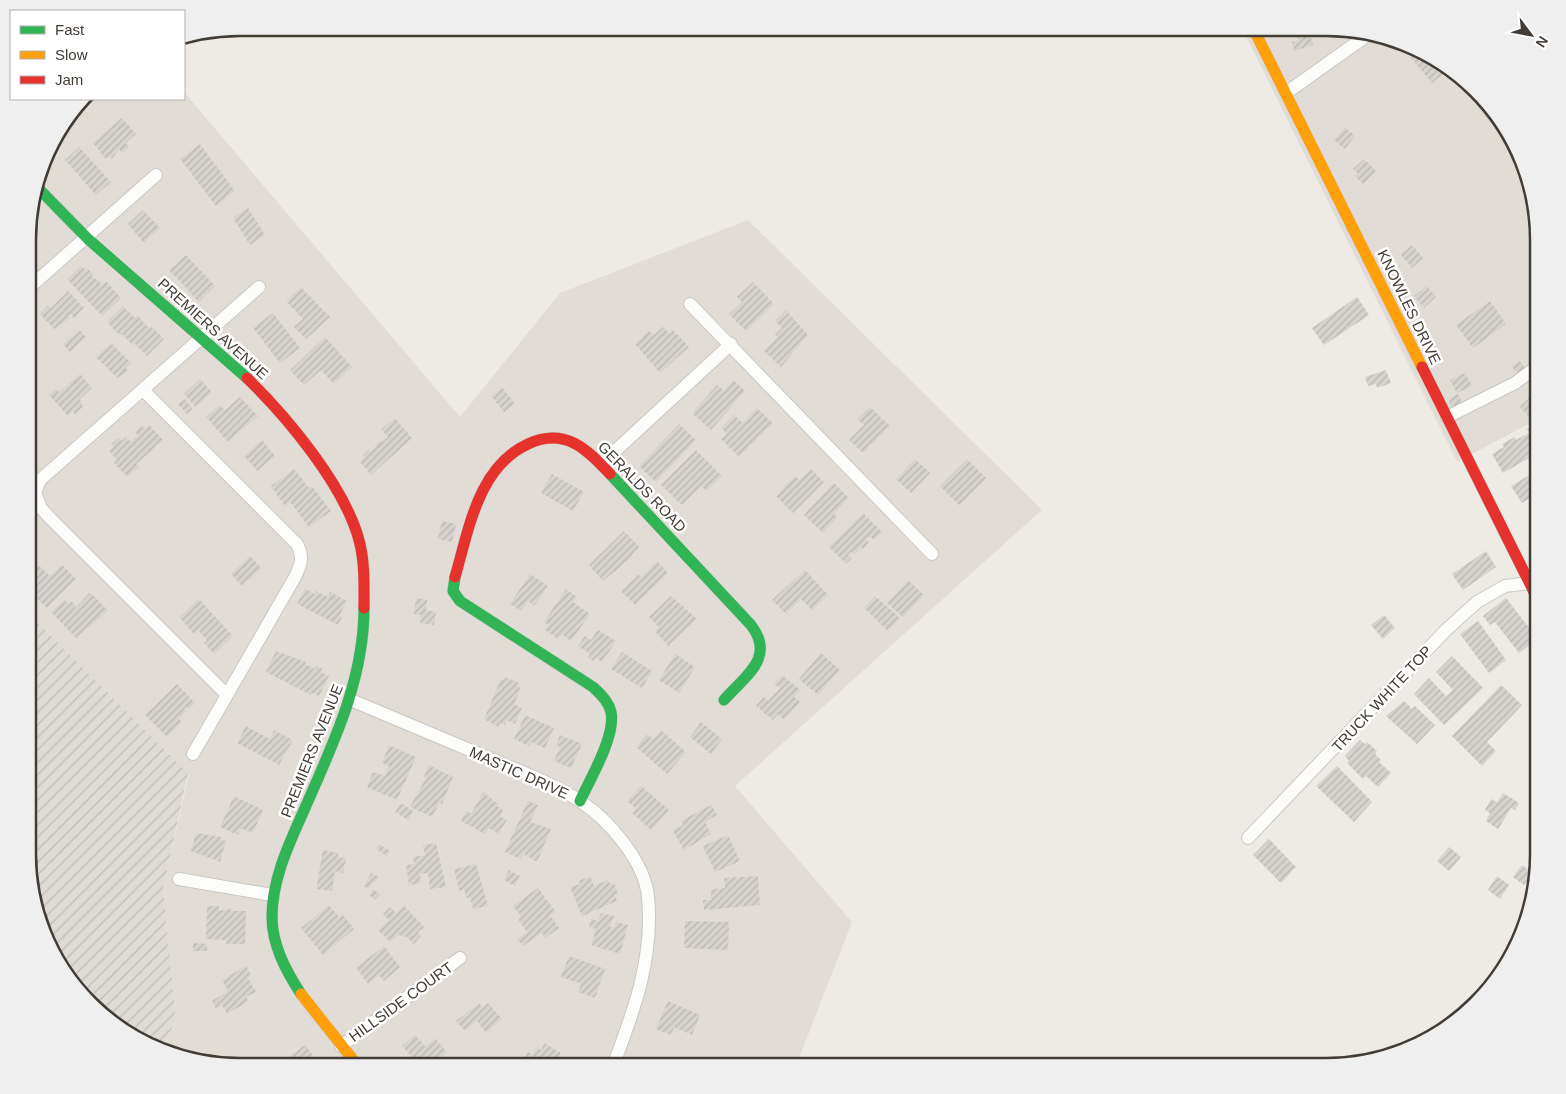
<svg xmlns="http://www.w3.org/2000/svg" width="1566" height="1094" font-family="Arial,sans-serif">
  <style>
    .residential { fill: #e1dcd5 }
    .industrial { fill: url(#industrial-furrows) }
    .building { fill: url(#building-hatch) }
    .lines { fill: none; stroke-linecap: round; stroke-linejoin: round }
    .street-casing { stroke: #cac7c3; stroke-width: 14 }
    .fast-casing { stroke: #cec9c0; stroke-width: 12 }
    .slow-casing { stroke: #cec9c0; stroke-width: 12 }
    .jam-casing { stroke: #cec9c0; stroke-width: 12 }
    .street { stroke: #fcfcfb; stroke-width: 12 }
    .fast { stroke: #30b455; stroke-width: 11 }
    .slow { stroke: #ff9f0a; stroke-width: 11 }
    .jam { stroke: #e5322d; stroke-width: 11 }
    .labels { text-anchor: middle; stroke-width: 5; stroke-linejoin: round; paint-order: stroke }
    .street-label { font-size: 15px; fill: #423c35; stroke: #fff }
    .rim { fill: none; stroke: #423c35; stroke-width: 2.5 }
  </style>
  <defs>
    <pattern id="industrial-furrows" width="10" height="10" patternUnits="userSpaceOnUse" patternTransform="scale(1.25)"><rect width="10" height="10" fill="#dedad5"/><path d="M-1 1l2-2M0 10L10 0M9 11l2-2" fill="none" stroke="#c0bcb7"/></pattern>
    <pattern id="building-hatch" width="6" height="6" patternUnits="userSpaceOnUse" patternTransform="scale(1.25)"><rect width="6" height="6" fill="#d6d2ce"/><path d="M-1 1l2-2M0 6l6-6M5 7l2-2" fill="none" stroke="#b9b5b2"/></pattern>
  </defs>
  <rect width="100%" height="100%" fill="#eeebe7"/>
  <g class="residential">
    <path d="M1242,28H1339L1394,39L1455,71L1510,134L1538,227V419L1457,462Z"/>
    <path d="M184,92L460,417L560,293L748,220L1042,510L735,786L852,922L796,1066H227L172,1055L161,1049L176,1020L163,889L189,774L29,614V213L50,146L86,99H184Z"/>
  </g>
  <path class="industrial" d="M29,614L188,773L163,889L176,1020L161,1049L111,1023L56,960L29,881Z"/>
  <g class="building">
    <path d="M1288,28H1308L1313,45L1294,51L1292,42L1298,40L1296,32L1290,34Z"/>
    <path d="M1396,40L1447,67V71L1432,83Z"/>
    <path d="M122,118L136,134L126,143L129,147L122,153L119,149L112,159L110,156L106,159L93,143Z"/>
    <path d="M1345,127L1355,136L1345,149L1334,140Z"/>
    <path d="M200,144L235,191L216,206L180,159Z"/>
    <path d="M79,147L111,182L96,195L65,160Z"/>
    <path d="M1364,159L1376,171L1363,184L1355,176L1358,174L1353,169Z"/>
    <path d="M248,208L265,235L250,245L233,218Z"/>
    <path d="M143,210L160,228L144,243L128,224Z"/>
    <path d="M1412,245L1423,258L1412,268L1401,255Z"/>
    <path d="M186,255L215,286L199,302L169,270Z"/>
    <path d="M81,266L86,270L87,268L93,274L91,276L101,283L100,286L106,281L121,298L102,316L67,279Z"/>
    <path d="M753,282L774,304L746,331L729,314L742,302L737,297Z"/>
    <path d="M1427,286L1436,297L1424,308L1414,296Z"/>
    <path d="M301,287L330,317L306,339L294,327L303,319L286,301Z"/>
    <path d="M68,291L84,308L74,318L70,314L68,316L70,318L54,329L40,314L48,305L51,308Z"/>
    <path d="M1357,297L1369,315L1324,345L1312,328Z"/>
    <path d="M1490,301L1506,324L1473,348L1456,325Z"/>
    <path d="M123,306L135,318L137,315L149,328L151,326L164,339L147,356L134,343L132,345L122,334L120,336L107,322Z"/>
    <path d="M786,310L808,335L781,367L764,351L777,337L775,335L782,328L775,321Z"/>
    <path d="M273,313L300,348L280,363L253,328Z"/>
    <path d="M663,327L670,334L673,330L689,347L660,373L635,344L649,331L654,335Z"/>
    <path d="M79,330L86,337L70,352L63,344Z"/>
    <path d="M325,337L352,367L334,384L321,370L304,385L290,370Z"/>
    <path d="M111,343L131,363L126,368L128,371L117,378L96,357Z"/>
    <path d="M1519,360L1525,368L1518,374L1512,367Z"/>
    <path d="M1386,370L1391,383L1377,388L1376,384L1368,386L1365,377Z"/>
    <path d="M1465,373L1472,386L1457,393L1450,380Z"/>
    <path d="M80,374L92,388L80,399L83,407L75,414L73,411L68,416L49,395L56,389L59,392Z"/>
    <path d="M200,379L212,392L196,407L184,394Z"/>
    <path d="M733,380L745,391L711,430L692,413L717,385L724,391Z"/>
    <path d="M502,387L515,404L504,412L491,396Z"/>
    <path d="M1458,394L1463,405L1453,410L1448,399Z"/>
    <path d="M1532,395L1538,402V406L1528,416L1520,407Z"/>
    <path d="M240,397L258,416L228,442L206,417L220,405L225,410Z"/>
    <path d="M185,399L193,409L187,414L178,404Z"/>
    <path d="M870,407L890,426L863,453L849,440L864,425L857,419Z"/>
    <path d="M757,408L773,423L739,457L721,439L727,434L721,428L734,415L743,423Z"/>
    <path d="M395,418L412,438L371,475L360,462L365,457L363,455L368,450L371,452L380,440L382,442L388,437L381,429Z"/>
    <path d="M679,424L696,440L656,482L639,466Z"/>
    <path d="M1536,424L1538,428V453L1503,473L1492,454L1504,447L1502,444L1515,437L1516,440L1529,433L1527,429Z"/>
    <path d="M149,425L163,440L136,464L139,467L127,477L114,463L117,460L109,451L114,447L111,444L118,438L121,441L126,437L131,442L138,435L135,432L142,426L145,429Z"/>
    <path d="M262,440L275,456L257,471L244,456Z"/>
    <path d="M696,450L722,476L707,491L701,486L682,505L661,485Z"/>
    <path d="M915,459L930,473L911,493L896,479Z"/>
    <path d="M967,459L986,478L959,505L940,486Z"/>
    <path d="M294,469L309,488L312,486L331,511L309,527L290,502L285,506L271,486Z"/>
    <path d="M811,469L824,482L793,513L776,496L795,476L800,480Z"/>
    <path d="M1538,470V493L1522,503L1511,486Z"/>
    <path d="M552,474L584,492L573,511L541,493Z"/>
    <path d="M834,483L849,498L834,514L838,517L823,533L804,515Z"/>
    <path d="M863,513L882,532L874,540L870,536L866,540L869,542L863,549L861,547L854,555L851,552L848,555L852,558L846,564L829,547Z"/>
    <path d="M442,521L456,524L452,542L438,539Z"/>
    <path d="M624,531L639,547L632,554L633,556L603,581L589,565Z"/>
    <path d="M1486,551L1496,567L1463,590L1452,574Z"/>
    <path d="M250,556L261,568L242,586L231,574Z"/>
    <path d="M657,561L668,573L635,605L621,591L638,574L641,577Z"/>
    <path d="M38,565L50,576L62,565L76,579L47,608L29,591V573Z"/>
    <path d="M805,570L828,595L812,610L801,599L786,614L772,600Z"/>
    <path d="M530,574L548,586L534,606L528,601L521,611L510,604Z"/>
    <path d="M908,580L924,595L903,617L887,603Z"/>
    <path d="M305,589L315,594L316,591L328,597L330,592L347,601L339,616L342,617L338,625L297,604Z"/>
    <path d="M566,589L577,597L573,602L590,614L571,641L562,634L558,639L545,630L549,625L544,622Z"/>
    <path d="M89,593L92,594L108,611L76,638L51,612L65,600L68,603L71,601L76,606L74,610Z"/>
    <path d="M671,596L697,619L668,646L655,631L659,627L649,617Z"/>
    <path d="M875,596L900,618L888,631L864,608Z"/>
    <path d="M416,598L427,600L426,610L436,612L434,625L420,623L421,615L414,614Z"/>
    <path d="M1506,598L1538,639L1519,653L1495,622L1490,625L1483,616Z"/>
    <path d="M199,599L233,636L214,654L204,643L207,640L198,630L194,634L179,617Z"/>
    <path d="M1384,615L1395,628L1383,639L1371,625Z"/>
    <path d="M1478,621L1506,660L1489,673L1460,634Z"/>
    <path d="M598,630L616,641L602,662L596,658L593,661L588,658L590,654L578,646L585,636L591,640Z"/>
    <path d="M276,651L306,662L305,664L315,669L316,666L323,669L321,672L329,676L319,696L311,693V695L266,672Z"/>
    <path d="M622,652L652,671L642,688L611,669Z"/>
    <path d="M821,653L840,670L818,695L799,679Z"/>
    <path d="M675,654L695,667L679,693L659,680Z"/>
    <path d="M1452,656L1483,688L1444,725L1414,694L1429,678L1446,696L1453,690L1436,672Z"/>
    <path d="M782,675L800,690L794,697L800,702L784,720L778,714L773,720L756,706L764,697L768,701L780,688L774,684Z"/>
    <path d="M505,677L519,683L517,686L521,688L514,704L522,708L515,724L507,720L505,725L500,723L499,727L484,719L501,679L504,680Z"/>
    <path d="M177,684L195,703L189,709L186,707L184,709L186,711L180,718L176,716L182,722L167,737L145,715Z"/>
    <path d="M1501,685L1522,705L1487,742L1496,751L1482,766L1452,736Z"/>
    <path d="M1404,701L1412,709L1415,706L1435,725L1417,744L1386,716Z"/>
    <path d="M525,715L554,728L545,748L531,742L529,746L514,739Z"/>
    <path d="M701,722L722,739L711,754L690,737Z"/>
    <path d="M246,726L270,739L274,730L293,740L279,765L237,743Z"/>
    <path d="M661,730L686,752L667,774L636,747L647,734L653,739Z"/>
    <path d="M560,735L582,744L571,768L554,761L560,747L556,745Z"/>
    <path d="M1360,740L1365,744L1367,742L1377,751L1375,754L1381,760L1379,762L1391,773L1378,787L1366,776L1363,779L1347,763L1349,761L1345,756Z"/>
    <path d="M389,745L416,757L397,800L367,787L373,772L385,776L389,766L382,763Z"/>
    <path d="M429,765L453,777L442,804L439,803L432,817L410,807L426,778L424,777Z"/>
    <path d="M1337,766L1372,802L1354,822L1316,786Z"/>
    <path d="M641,786L669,810L651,830L632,813L636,809L627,801Z"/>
    <path d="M483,792L498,804L497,806L503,810L500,816L507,820L499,834L489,828L485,834L461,821L466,811L471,814Z"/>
    <path d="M1503,793L1519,803L1515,810L1511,808L1498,829L1486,821L1490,813L1485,810L1491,799L1497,802Z"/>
    <path d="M234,796L263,810L253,833L241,828L238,835L220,827Z"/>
    <path d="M528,801L538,805L530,822L551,829L537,862L523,854L521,859L505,852Z"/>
    <path d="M401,803L413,811L408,820L395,812Z"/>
    <path d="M711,805L717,815L705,822L711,834L684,850L673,831L683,825L681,821Z"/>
    <path d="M196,833L221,837V840L226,841L220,862L191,851Z"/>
    <path d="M728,835L740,861L715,872L703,846Z"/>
    <path d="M1269,839L1296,867L1281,883L1253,855Z"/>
    <path d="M436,843L446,887L430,889L428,873L420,874L421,883L409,885L406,865L414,864L413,857L425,855L423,845Z"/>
    <path d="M379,844L390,851L387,856L376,849Z"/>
    <path d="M1449,847L1461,857L1449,871L1437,861Z"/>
    <path d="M323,850L338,853V857L346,858L343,873L335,871L332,891L316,889Z"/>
    <path d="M476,864L488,906L473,909L470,897L466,898L464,889L459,891L454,869Z"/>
    <path d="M1522,865L1533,873L1524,885L1513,877Z"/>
    <path d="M509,870L520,876L515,886L504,880Z"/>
    <path d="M371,873L379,877L368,889L364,886Z"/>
    <path d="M590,876L594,886L608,880L610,884L614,883L618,894L615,895L617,901L582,916L570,887L580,884L579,881Z"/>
    <path d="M758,876L760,905L704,910L703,900H711V889L725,888L724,878Z"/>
    <path d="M1497,876L1509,885L1500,899L1488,890Z"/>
    <path d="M538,888L556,912L550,915L559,928L545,938L542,933L523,946L517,939L527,932L518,919L521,916L513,906Z"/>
    <path d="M373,889L380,894L375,900L369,895Z"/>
    <path d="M329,905L339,917L342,914L354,929L323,955L301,928Z"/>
    <path d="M207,906H219V911L231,908V911H246L245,944H226L227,940L206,939Z"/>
    <path d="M404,906L424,927L418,932L421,936L414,944L407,937L398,935L390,942L378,930L389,920L383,914L390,907L396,913Z"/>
    <path d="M601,913L614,916L610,927L614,928L616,922L628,925L620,954L591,945L596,929L589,927L591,919L598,921Z"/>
    <path d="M685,921L729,922L728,950L684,948Z"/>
    <path d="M193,943L207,944V951H193Z"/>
    <path d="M384,946L400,967L384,981L379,975L368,984L356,968Z"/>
    <path d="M569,956L605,969L595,998L578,992L581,984L561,977Z"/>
    <path d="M246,966L251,975L247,977L256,992L246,997L249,1001L227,1014L222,1005L216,1009L212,1001L228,991L222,980Z"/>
    <path d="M668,1001L700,1015L692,1035L674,1027L671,1035L656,1029Z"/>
    <path d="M479,1003L482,1007L488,1003L502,1019L486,1033L477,1021L465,1031L456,1021Z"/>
    <path d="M415,1035L426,1047L435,1038L447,1052L437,1060L433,1056L420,1066L402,1046Z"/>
    <path d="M545,1043L561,1053L557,1060L562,1063L559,1066H520L528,1052L533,1055L537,1047L541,1050Z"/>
    <path d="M305,1045L314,1057L305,1064L307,1066H277Z"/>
  </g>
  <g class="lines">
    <defs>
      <g id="street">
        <path d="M1286,93L1369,34"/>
        <path d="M29,288L156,175"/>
        <path d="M690,304L932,554"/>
        <path d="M143,390L297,544C304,556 301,565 295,577L193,754"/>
        <path d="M1447,417L1515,383L1538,366"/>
        <path d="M601,464L731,344"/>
        <path d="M226,694L50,518L41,508L35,493L40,480L259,287"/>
        <path d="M351,700C398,720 444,739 491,759C521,772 553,783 580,801C609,820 645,862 648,897C654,957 634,1011 613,1066"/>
        <path d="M1248,838L1446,630L1477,602L1505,586L1530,583"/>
        <path d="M179,879L272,895"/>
        <path d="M341,1046L460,958"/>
      </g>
      <g id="fast">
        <path d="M37,187L88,239L247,378"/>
        <path d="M610,474L751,625C776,658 745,676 724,700"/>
        <path d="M455,577L453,591L460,601L593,687C601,694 609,702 611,712C616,736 590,779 580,801"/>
        <path d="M301,994C286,971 272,945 272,917C272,878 290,842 305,808C333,744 364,680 364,608"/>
      </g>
      <g id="slow">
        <path d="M1253,28L1422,367"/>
        <path d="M301,994L358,1066"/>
      </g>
      <g id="jam">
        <path d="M1422,367L1538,600"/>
        <path d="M247,378C287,417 344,485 359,540C365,562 364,586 364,608"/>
        <path d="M455,577C469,529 478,467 528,444C565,427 587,449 610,474"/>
      </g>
    </defs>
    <use href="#street" class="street-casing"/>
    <use href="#fast" class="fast-casing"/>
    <use href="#slow" class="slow-casing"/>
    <use href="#jam" class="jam-casing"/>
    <use href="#street" class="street"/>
    <use href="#fast" class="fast"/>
    <use href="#slow" class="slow"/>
    <use href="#jam" class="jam"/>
  </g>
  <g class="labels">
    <g class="street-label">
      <text transform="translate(1409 307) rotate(64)" y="5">KNOWLES DRIVE</text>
      <text transform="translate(213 329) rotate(42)" y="5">PREMIERS AVENUE</text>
      <text transform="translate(642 487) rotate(46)" y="5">GERALDS ROAD</text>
      <text transform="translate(1382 699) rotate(-47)" y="5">TRUCK WHITE TOP</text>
      <text transform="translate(312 751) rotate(-68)" y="5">PREMIERS AVENUE</text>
      <text transform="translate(519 773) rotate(24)" y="5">MASTIC DRIVE</text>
      <text transform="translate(401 1002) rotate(-36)" y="5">HILLSIDE COURT</text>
    </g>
  </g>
  <path d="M0 0H1566V1094H0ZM240 36H1326A204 204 0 0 1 1530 240V854A204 204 0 0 1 1326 1058H240A204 204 0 0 1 36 854V240A204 204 0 0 1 240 36Z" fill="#f0efef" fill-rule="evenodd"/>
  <path class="rim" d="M240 36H1326A204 204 0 0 1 1530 240V854A204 204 0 0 1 1326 1058H240A204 204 0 0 1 36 854V240A204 204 0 0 1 240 36Z"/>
  <rect x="10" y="10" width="175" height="90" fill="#ffffff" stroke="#b3b1ae"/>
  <rect x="20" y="26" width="25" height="8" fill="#30b455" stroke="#b3b1ae"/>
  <text x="55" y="35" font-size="15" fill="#423c35">Fast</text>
  <rect x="20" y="51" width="25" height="8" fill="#ff9f0a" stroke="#b3b1ae"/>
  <text x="55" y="60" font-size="15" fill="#423c35">Slow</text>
  <rect x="20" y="76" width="25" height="8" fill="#e5322d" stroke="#b3b1ae"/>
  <text x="55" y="85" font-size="15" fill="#423c35">Jam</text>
  <g transform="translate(1531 35) rotate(122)" stroke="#ffffff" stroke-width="4" paint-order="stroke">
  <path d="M0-4L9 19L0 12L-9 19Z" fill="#423c35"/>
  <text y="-8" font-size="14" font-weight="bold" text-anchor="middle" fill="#423c35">N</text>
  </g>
</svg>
